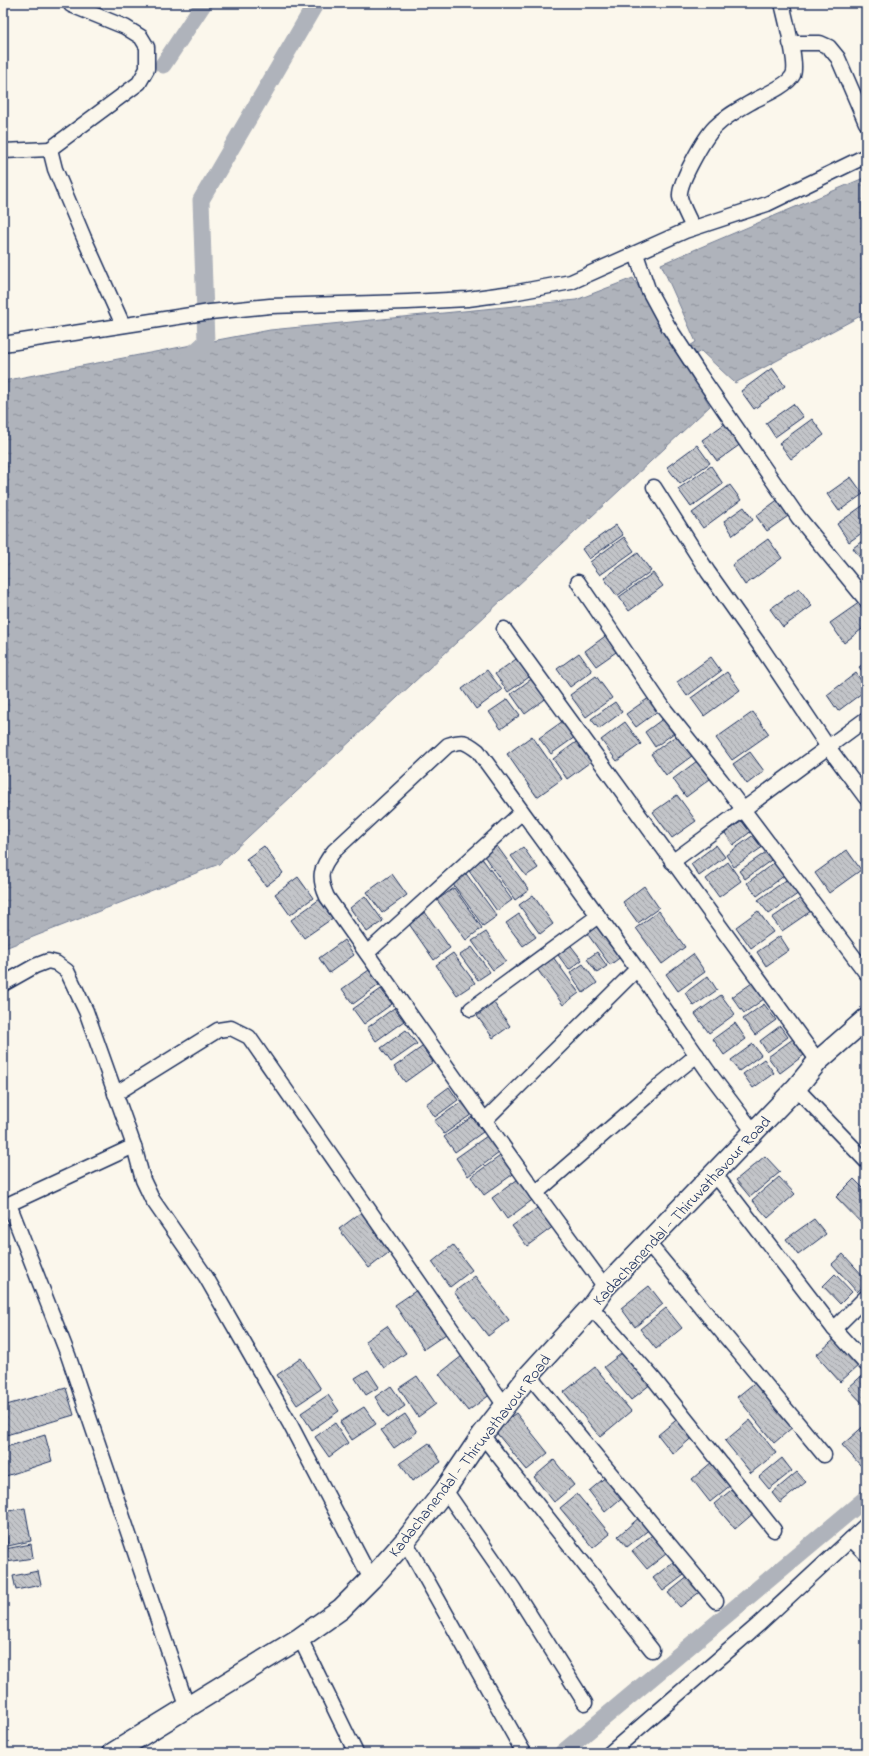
<svg xmlns="http://www.w3.org/2000/svg" width="869" height="1756" font-family="'Indie Flower',sans-serif">
  <style>
    .water { fill: url(#water-ripples); stroke: #747e96 }
    .lines { fill: none; stroke-linecap: round; stroke-linejoin: round }
    .canal { stroke: #afb3bb; stroke-width: 17 }
    .building { fill: url(#building-back-hatch); stroke: #1b2f5e }
    .street-casing { stroke: #1b2f5e; stroke-width: 17 }
    .secondary-casing { stroke: #1b2f5e; stroke-width: 23 }
    .street { stroke: #fbf7ec; stroke-width: 14 }
    .secondary { stroke: #fbf7ec; stroke-width: 20 }
    .labels { text-anchor: middle; stroke-width: 3; stroke-linejoin: round; paint-order: stroke }
    .street-label { font-size: 16px; fill: #1b2f5e; stroke: #fbf7ec }
  </style>
  <defs>
    <pattern id="water-ripples" width="26" height="14" patternUnits="userSpaceOnUse"><rect width="26" height="14" fill="#afb3bb"/><path d="M2 4q2-2 4 0t4 0M15 11q2-2 4 0t4 0" fill="none" stroke="#8e929b"/></pattern>
    <pattern id="building-back-hatch" width="6" height="6" patternUnits="userSpaceOnUse"><rect width="6" height="6" fill="#c3c5c9"/><path d="M-1 5l2 2M0 0l6 6M5-1l2 2" fill="none" stroke="#9ea0a6"/></pattern>
  </defs>
  <rect width="100%" height="100%" fill="#fbf7ec"/>
  <filter id="ink" filterUnits="userSpaceOnUse"><feTurbulence type="fractalNoise" baseFrequency=".025" numOctaves="2"/><feDisplacementMap in="SourceGraphic" scale="8" xChannelSelector="R" yChannelSelector="G"/><feConvolveMatrix kernelMatrix="1 2 1 2 8 2 1 2 1" color-interpolation-filters="sRGB"/></filter>
  <g filter="url(#ink)">
    <path class="water" d="M866,177V313L735,383L701,351L684,361L710,406L219,864L5,948L3,946V381L270,330L576,300L633,278L679,353L696,342L661,264Z"/>
    <g class="lines">
      <g class="canal">
        <path d="M163,65L204,3"/>
        <path d="M188,358L206,342L201,200L316,3"/>
        <path d="M562,1753L866,1498"/>
      </g>
    </g>
    <g class="building">
      <path d="M772,368L785,386L754,409L741,391Z"/>
      <path d="M793,404L803,417L775,437L766,423Z"/>
      <path d="M812,419L824,435L791,459L779,443Z"/>
      <path d="M730,420L745,441L717,461L702,440Z"/>
      <path d="M697,445L710,463L680,484L667,467Z"/>
      <path d="M711,466L723,484L691,507L678,489Z"/>
      <path d="M851,477L863,494L839,511L827,494Z"/>
      <path d="M730,485L741,500L703,528L692,513Z"/>
      <path d="M780,498L791,514L767,531L756,516Z"/>
      <path d="M865,504L866,530L849,542L837,524Z"/>
      <path d="M744,507L753,520L733,535L724,521Z"/>
      <path d="M616,525L623,535L589,559L582,549Z"/>
      <path d="M624,537L634,551L600,575L590,562Z"/>
      <path d="M866,538V564L865,565L853,548Z"/>
      <path d="M768,539L782,558L745,585L732,565Z"/>
      <path d="M638,553L651,571L617,596L604,578Z"/>
      <path d="M653,573L663,586L629,611L619,597Z"/>
      <path d="M799,588L812,606L783,627L770,609Z"/>
      <path d="M860,602L866,610V626L844,643L830,623Z"/>
      <path d="M608,634L619,650L596,666L585,651Z"/>
      <path d="M579,653L592,671L570,687L557,669Z"/>
      <path d="M519,657L532,675L508,692L495,674Z"/>
      <path d="M711,657L721,671L687,696L677,682Z"/>
      <path d="M866,662V676L859,667Z"/>
      <path d="M487,670L502,690L476,709L462,689Z"/>
      <path d="M727,672L740,690L704,716L691,698Z"/>
      <path d="M856,673L866,687V690L838,711L827,695Z"/>
      <path d="M596,676L612,698L586,717L570,695Z"/>
      <path d="M534,677L548,697L525,714L511,694Z"/>
      <path d="M653,695L662,708L636,727L626,714Z"/>
      <path d="M508,699L520,715L501,729L489,712Z"/>
      <path d="M615,702L622,712L599,729L591,719Z"/>
      <path d="M753,712L769,734L732,760L716,738Z"/>
      <path d="M668,715L678,730L655,747L645,732Z"/>
      <path d="M563,721L575,737L551,754L539,738Z"/>
      <path d="M625,722L641,744L617,761L601,740Z"/>
      <path d="M681,732L696,753L666,775L651,754Z"/>
      <path d="M532,736L562,779L537,797L507,754Z"/>
      <path d="M579,740L593,760L567,779L553,759Z"/>
      <path d="M750,752L764,771L747,784L733,764Z"/>
      <path d="M701,758L714,776L686,797L673,779Z"/>
      <path d="M677,795L696,821L672,838L653,812Z"/>
      <path d="M745,819L753,830L733,845L725,833Z"/>
      <path d="M755,834L764,846L734,867L726,855Z"/>
      <path d="M716,845L725,857L699,876L691,864Z"/>
      <path d="M264,846L283,873L266,886L246,859Z"/>
      <path d="M497,846L529,890L515,900L484,856Z"/>
      <path d="M523,847L538,868L526,876L511,856Z"/>
      <path d="M769,850L774,858L745,879L739,871Z"/>
      <path d="M847,850L861,870L829,893L815,873Z"/>
      <path d="M481,857L512,900L497,911L467,868Z"/>
      <path d="M728,862L741,881L719,897L706,879Z"/>
      <path d="M775,862L785,875L757,896L747,883Z"/>
      <path d="M464,871L497,916L483,926L450,880Z"/>
      <path d="M392,874L407,895L382,913L367,892Z"/>
      <path d="M298,877L313,898L290,915L275,894Z"/>
      <path d="M789,878L799,893L769,914L758,900Z"/>
      <path d="M644,886L659,908L638,923L623,902Z"/>
      <path d="M454,888L482,928L466,940L437,900Z"/>
      <path d="M533,895L553,924L540,934L519,905Z"/>
      <path d="M365,896L383,921L367,932L350,908Z"/>
      <path d="M801,898L811,911L782,931L772,918Z"/>
      <path d="M320,899L333,918L304,938L291,920Z"/>
      <path d="M659,911L685,947L662,964L636,928Z"/>
      <path d="M758,911L773,932L751,948L736,927Z"/>
      <path d="M425,912L450,948L434,960L409,924Z"/>
      <path d="M519,914L536,937L523,946L506,923Z"/>
      <path d="M598,923L622,956L610,965L586,932Z"/>
      <path d="M486,932L506,961L493,970L472,941Z"/>
      <path d="M780,936L789,950L766,966L757,952Z"/>
      <path d="M344,940L354,955L329,973L319,958Z"/>
      <path d="M568,942L582,960L569,970L555,951Z"/>
      <path d="M472,947L490,972L478,980L460,955Z"/>
      <path d="M597,952L607,966L597,973L587,959Z"/>
      <path d="M453,953L475,983L457,995L436,965Z"/>
      <path d="M693,954L705,972L678,991L666,974Z"/>
      <path d="M553,957L579,993L563,1005L537,969Z"/>
      <path d="M583,964L597,983L583,993L570,973Z"/>
      <path d="M369,970L379,985L353,1004L342,989Z"/>
      <path d="M708,976L717,990L694,1006L685,993Z"/>
      <path d="M752,983L764,999L744,1013L732,997Z"/>
      <path d="M381,989L392,1004L364,1024L353,1009Z"/>
      <path d="M721,995L735,1014L709,1033L695,1014Z"/>
      <path d="M494,1003L510,1026L493,1038L477,1016Z"/>
      <path d="M764,1004L776,1020L755,1035L743,1019Z"/>
      <path d="M394,1008L404,1021L376,1041L367,1028Z"/>
      <path d="M735,1023L746,1039L724,1055L713,1039Z"/>
      <path d="M780,1026L788,1037L767,1052L760,1041Z"/>
      <path d="M406,1030L417,1044L391,1062L381,1048Z"/>
      <path d="M793,1039L804,1055L780,1073L768,1057Z"/>
      <path d="M753,1044L761,1055L739,1071L731,1060Z"/>
      <path d="M422,1047L433,1062L405,1082L394,1067Z"/>
      <path d="M764,1059L774,1073L753,1088L743,1074Z"/>
      <path d="M449,1087L458,1100L435,1117L426,1104Z"/>
      <path d="M463,1101L472,1114L444,1134L434,1121Z"/>
      <path d="M472,1117L483,1132L455,1152L444,1137Z"/>
      <path d="M487,1136L499,1153L468,1176L456,1158Z"/>
      <path d="M503,1154L516,1172L484,1195L471,1177Z"/>
      <path d="M765,1156L780,1172L750,1197L736,1180Z"/>
      <path d="M521,1177L535,1198L507,1219L492,1198Z"/>
      <path d="M779,1177L795,1194L768,1218L752,1200Z"/>
      <path d="M854,1179L866,1191V1228L836,1197Z"/>
      <path d="M540,1206L554,1226L527,1246L512,1226Z"/>
      <path d="M363,1211L392,1250L369,1268L339,1229Z"/>
      <path d="M814,1219L826,1234L798,1255L786,1239Z"/>
      <path d="M453,1245L472,1270L450,1287L432,1262Z"/>
      <path d="M843,1254L866,1279V1284L857,1292L832,1264Z"/>
      <path d="M835,1274L852,1292L840,1304L823,1286Z"/>
      <path d="M475,1276L509,1320L488,1336L454,1292Z"/>
      <path d="M649,1286L663,1304L635,1327L621,1308Z"/>
      <path d="M417,1290L446,1334L424,1349L395,1305Z"/>
      <path d="M666,1308L682,1328L656,1349L640,1329Z"/>
      <path d="M387,1326L406,1353L384,1368L365,1341Z"/>
      <path d="M836,1338L859,1365L840,1382L816,1355Z"/>
      <path d="M626,1350L652,1383L631,1400L604,1367Z"/>
      <path d="M462,1356L491,1394L468,1411L439,1374Z"/>
      <path d="M301,1358L321,1389L297,1405L277,1375Z"/>
      <path d="M595,1367L631,1411L600,1437L564,1392Z"/>
      <path d="M368,1370L379,1387L366,1395L355,1378Z"/>
      <path d="M866,1372V1407L848,1388Z"/>
      <path d="M417,1376L436,1404L418,1417L399,1388Z"/>
      <path d="M758,1380L794,1426L774,1443L737,1397Z"/>
      <path d="M391,1386L405,1406L388,1418L375,1397Z"/>
      <path d="M66,1388L74,1415L3,1436V1406Z"/>
      <path d="M328,1395L339,1411L312,1430L301,1413Z"/>
      <path d="M364,1407L376,1424L352,1440L340,1422Z"/>
      <path d="M516,1413L548,1453L527,1470L494,1430Z"/>
      <path d="M405,1414L417,1432L394,1448L381,1430Z"/>
      <path d="M680,1417L695,1435L673,1454L658,1435Z"/>
      <path d="M750,1420L776,1453L751,1473L725,1441Z"/>
      <path d="M335,1423L348,1443L329,1457L315,1437Z"/>
      <path d="M866,1424V1462L861,1466L842,1445Z"/>
      <path d="M45,1435L52,1461L3,1477V1448Z"/>
      <path d="M429,1443L441,1462L412,1481L400,1463Z"/>
      <path d="M782,1458L792,1471L769,1489L759,1477Z"/>
      <path d="M554,1460L574,1485L554,1502L534,1477Z"/>
      <path d="M713,1461L732,1484L710,1502L692,1479Z"/>
      <path d="M797,1472L806,1482L780,1503L772,1493Z"/>
      <path d="M608,1475L625,1495L605,1512L589,1491Z"/>
      <path d="M735,1487L755,1512L735,1529L714,1504Z"/>
      <path d="M577,1494L610,1534L593,1548L560,1508Z"/>
      <path d="M25,1508L31,1541L8,1546L3,1512Z"/>
      <path d="M641,1516L651,1528L627,1547L618,1536Z"/>
      <path d="M656,1532L671,1550L647,1569L632,1551Z"/>
      <path d="M31,1544L33,1558L7,1562L5,1549Z"/>
      <path d="M673,1562L684,1575L663,1591L653,1578Z"/>
      <path d="M38,1571L41,1585L16,1590L13,1576Z"/>
      <path d="M689,1576L701,1591L680,1607L668,1593Z"/>
    </g>
    <g class="lines">
      <defs>
        <g id="street">
          <path d="M71,5L125,27L141,37L147,47V69L139,83L50,149L55,169L84,238L123,325"/>
          <path d="M790,43H820L829,47L838,58L866,123"/>
          <path d="M3,151L50,149"/>
          <path d="M693,228C689,218 682,207 680,197C678,183 705,137 715,127C727,115 741,108 755,100C765,95 788,85 793,75C798,64 785,17 782,3"/>
          <path d="M636,254L648,289L668,326L700,375L798,517L866,600"/>
          <path d="M3,344L210,312L270,306L408,302L468,299L512,293L571,282L685,231L767,204L866,156"/>
          <path d="M654,487L708,572L761,647L828,747L866,798"/>
          <path d="M578,582L665,710L721,780L866,973"/>
          <path d="M504,629L818,1061"/>
          <path d="M672,862L866,719"/>
          <path d="M367,953L522,812"/>
          <path d="M3,984L35,966L48,961L56,963L67,971L86,1011L134,1146L9,1204L68,1355L187,1706"/>
          <path d="M471,1009L598,916"/>
          <path d="M796,1088L866,1161"/>
          <path d="M115,1094L218,1030L231,1028L249,1037L505,1406"/>
          <path d="M486,1119L637,969"/>
          <path d="M134,1146L143,1180L152,1199L206,1277L290,1424L371,1579"/>
          <path d="M714,1173L834,1329L866,1364"/>
          <path d="M536,1193L660,1085L697,1055"/>
          <path d="M648,1243L824,1455"/>
          <path d="M605,1287L536,1193L327,897C318,877 320,868 334,851L448,745C463,740 465,741 478,751L637,969L707,1070L753,1131"/>
          <path d="M591,1307L653,1378L774,1530"/>
          <path d="M834,1329L866,1297"/>
          <path d="M529,1375L716,1601"/>
          <path d="M482,1435L652,1650"/>
          <path d="M445,1490L513,1588L585,1703"/>
          <path d="M851,1539L866,1554"/>
          <path d="M405,1541L524,1753"/>
          <path d="M300,1638L356,1753"/>
          <path d="M610,1753L758,1625L866,1525"/>
        </g>
        <path id="secondary" d="M113,1753L300,1638L341,1609L371,1579L405,1541L445,1490L482,1435L529,1375L591,1307L605,1287L796,1088L818,1061L866,1019"/>
      </defs>
      <use href="#street" class="street-casing"/>
      <use href="#secondary" class="secondary-casing"/>
      <use href="#street" class="street"/>
      <use href="#secondary" class="secondary"/>
    </g>
  </g>
  <g class="labels">
    <g class="street-label">
      <text transform="translate(681 1210) rotate(-47)" y="6">Kadachanendal - Thiruvathavour Road</text>
      <text transform="translate(469 1455) rotate(-52)" y="6">Kadachanendal - Thiruvathavour Road</text>
    </g>
  </g>
  <rect width="869" height="1756" fill="none" stroke="#fbf7ec" stroke-width="16"/>
  <rect x="8" y="8" width="853" height="1740" fill="none" stroke="#1b2f5e" stroke-width="1.5" filter="url(#ink)"/>
</svg>
